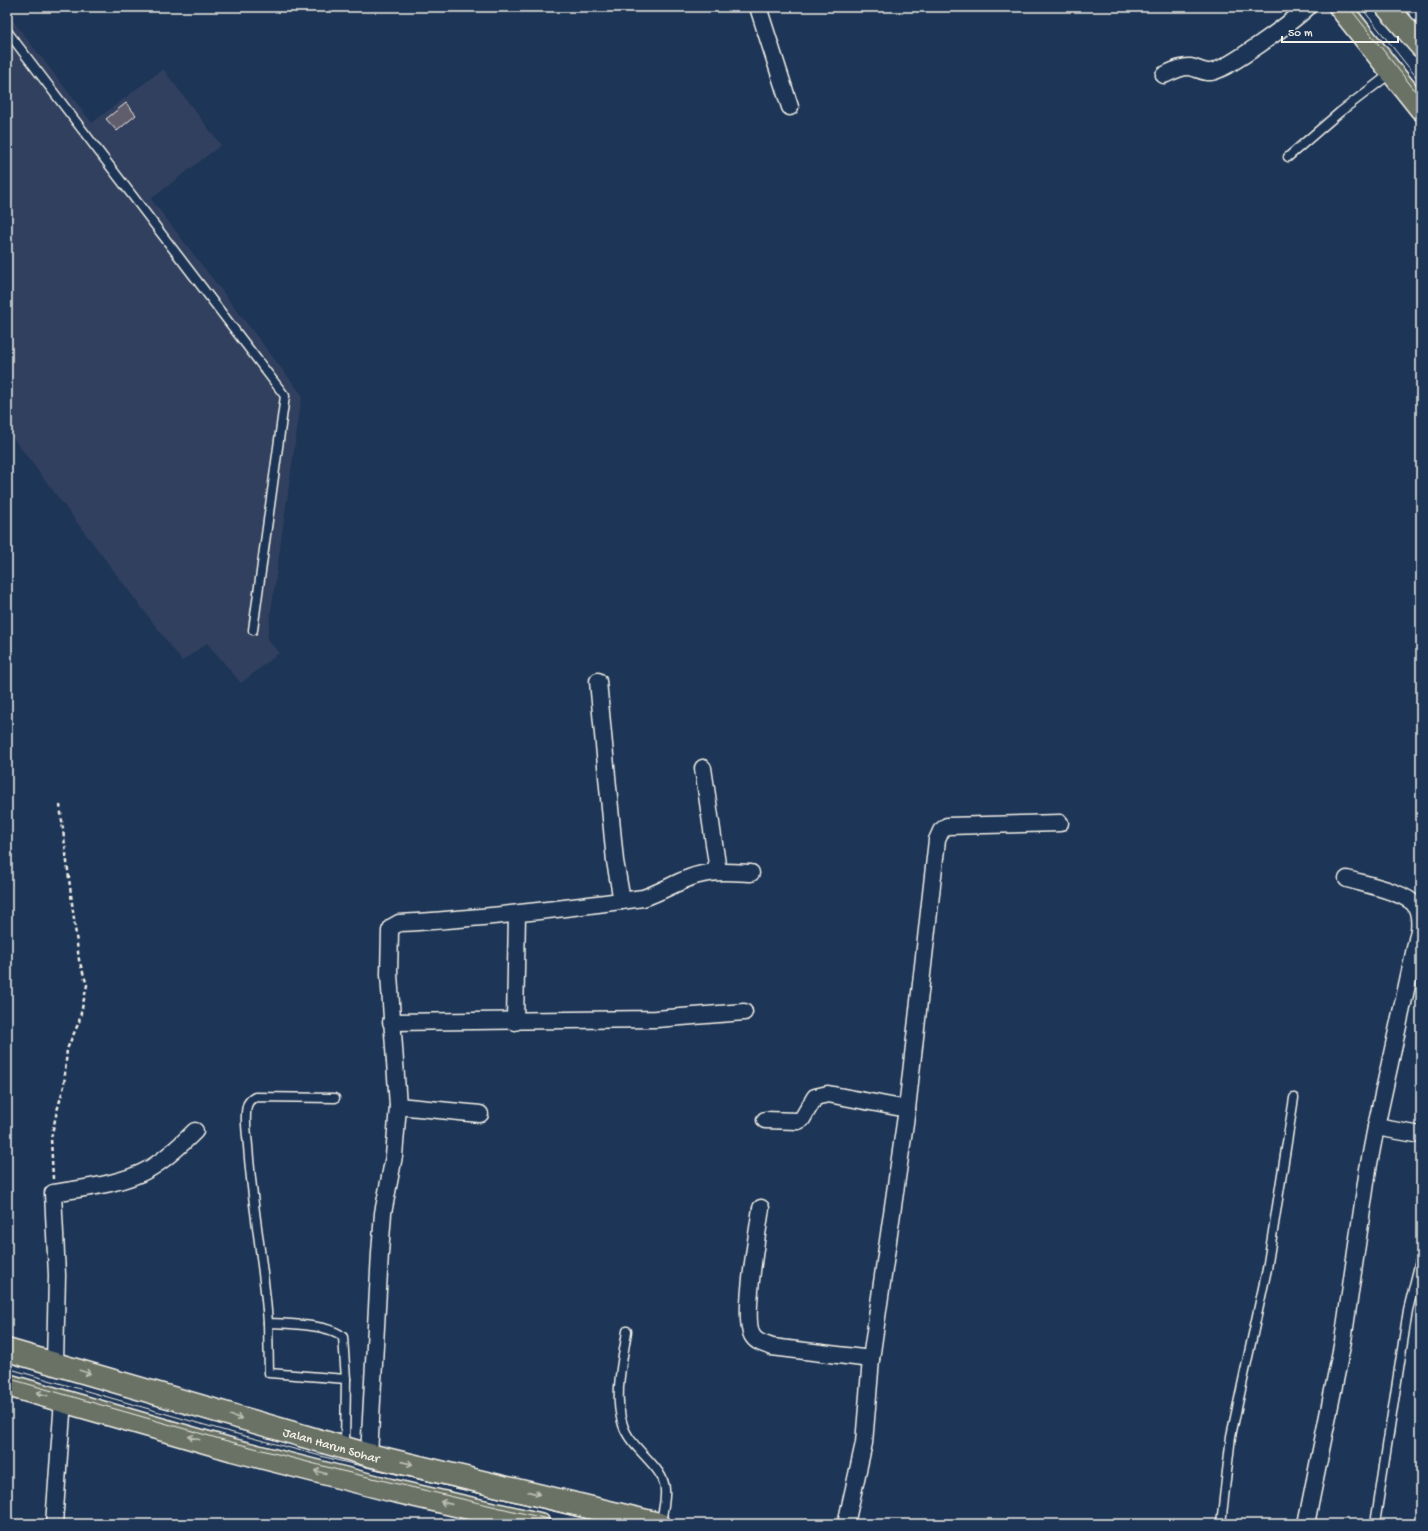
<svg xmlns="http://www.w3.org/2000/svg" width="1428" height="1531" font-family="'Gochi Hand',sans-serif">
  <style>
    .built { fill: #31415e }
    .building { fill: #615d6d; stroke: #f4f1e8 }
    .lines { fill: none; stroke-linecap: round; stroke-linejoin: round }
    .lane-casing { stroke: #f4f1e8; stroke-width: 11 }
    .street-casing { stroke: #f4f1e8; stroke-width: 19 }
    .highway-casing { stroke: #f4f1e8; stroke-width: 25 }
    .path { stroke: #f4f1e8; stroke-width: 2.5; stroke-dasharray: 4 3; stroke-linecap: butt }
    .lane { stroke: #1d3557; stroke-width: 8 }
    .street { stroke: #1d3557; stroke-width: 16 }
    .highway { stroke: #6a7266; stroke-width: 22 }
    .tram { stroke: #f4f1e8; stroke-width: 1 }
    .oneway { stroke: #bdbeb4 }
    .labels { text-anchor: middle; stroke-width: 3.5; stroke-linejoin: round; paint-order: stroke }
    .street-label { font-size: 13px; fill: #f4f1e8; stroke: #1d3557 }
  </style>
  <rect width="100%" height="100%" fill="#1d3557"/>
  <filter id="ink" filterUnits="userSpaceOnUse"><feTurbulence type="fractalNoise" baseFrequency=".025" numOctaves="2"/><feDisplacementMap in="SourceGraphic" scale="8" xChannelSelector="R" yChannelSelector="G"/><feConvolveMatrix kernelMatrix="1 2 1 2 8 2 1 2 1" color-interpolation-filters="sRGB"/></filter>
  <g filter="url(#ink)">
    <path class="built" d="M7,13L92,123L163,69L221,145L151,199L302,395L267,639L279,653L241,683L207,643L182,661L7,430Z"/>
    <path class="building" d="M126,103L136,115L117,131L106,119Z"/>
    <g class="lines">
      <defs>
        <g id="lane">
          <path d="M7,31L285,396L253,630"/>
          <path d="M1288,157L1340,112L1391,73"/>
          <path d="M335,1098L255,1097C251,1099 248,1102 247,1106C244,1118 247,1134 248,1146C252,1205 264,1264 268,1323C287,1324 330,1324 343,1337L346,1379L345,1446"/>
          <path d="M268,1323L269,1373L346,1379"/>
          <path d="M627,1331C623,1360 613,1396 623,1425C630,1449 665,1467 665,1490C666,1501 662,1513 661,1523"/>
          <path d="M1221,1524L1231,1436L1267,1269L1294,1098"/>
          <path d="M1375,1524L1408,1310L1421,1257"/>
        </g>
        <g id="street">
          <path d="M758,7L790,107"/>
          <path d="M1164,75C1171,72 1181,66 1190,67C1197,68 1204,73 1211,72C1229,69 1293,21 1308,7"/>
          <path d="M598,681L615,861L622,901"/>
          <path d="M703,768L718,871"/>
          <path d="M391,1022L656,1019L744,1012"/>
          <path d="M515,1022L517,914"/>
          <path d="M398,1106L480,1114"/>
          <path d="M765,1120L798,1121L802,1119L815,1097L828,1094L907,1109"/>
          <path d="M1376,1127L1421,1135"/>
          <path d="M761,1208C758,1231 742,1317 752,1335C756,1343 765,1344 772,1347L871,1359"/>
          <path d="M55,1363L57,1275L53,1193C83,1188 123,1184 149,1169C166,1159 181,1145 195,1131"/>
          <path d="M369,1455L380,1253L383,1213L394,1156L398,1106L389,974L390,931L392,927L399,923C481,919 562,909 643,898C661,892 673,884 689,878C709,870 730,872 751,873"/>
          <path d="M54,1524L63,1400"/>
          <path d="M846,1524L864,1443L871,1359L907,1109L937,840L941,831L947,826L1060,823"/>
          <path d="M1306,1524L1343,1341L1368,1169L1376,1127L1419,930C1420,921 1420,913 1415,905C1405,892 1364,884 1347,879"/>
        </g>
        <g id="highway">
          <path d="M1340,7L1421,109"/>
          <path d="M1387,7L1421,46"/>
          <path id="s1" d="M7,1350L369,1455L659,1524"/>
          <path d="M7,1385L233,1450L390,1490L539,1524"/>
        </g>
      </defs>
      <use href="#lane" class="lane-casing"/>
      <use href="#street" class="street-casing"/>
      <use href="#highway" class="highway-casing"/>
      <path class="path" d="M53,1179L51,1138L57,1111L64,1086L67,1049L79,1022L87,985L79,960L60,805"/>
      <use href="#lane" class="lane"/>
      <use href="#street" class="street"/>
      <use href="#highway" class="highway"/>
      <g class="tram">
        <path d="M1349,7L1421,98"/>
        <path d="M1361,7L1421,83"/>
        <path d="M7,1368L222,1430L340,1461L610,1524"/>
        <path d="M7,1378L220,1439L338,1470L569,1524"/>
      </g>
    </g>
    <defs><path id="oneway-shaft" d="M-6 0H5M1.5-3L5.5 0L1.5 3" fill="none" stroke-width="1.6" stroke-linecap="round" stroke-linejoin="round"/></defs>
    <g class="oneway">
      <use href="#oneway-shaft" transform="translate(85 1372) rotate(17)"/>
      <use href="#oneway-shaft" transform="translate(42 1394) rotate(-164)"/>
      <use href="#oneway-shaft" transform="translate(236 1417) rotate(16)"/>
      <use href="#oneway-shaft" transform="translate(194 1438) rotate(-164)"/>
      <use href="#oneway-shaft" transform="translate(407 1463) rotate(13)"/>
      <use href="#oneway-shaft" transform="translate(320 1472) rotate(-166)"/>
      <use href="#oneway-shaft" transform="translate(534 1493) rotate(13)"/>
      <use href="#oneway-shaft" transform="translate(446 1503) rotate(-167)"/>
    </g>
  </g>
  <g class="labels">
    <g class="street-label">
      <text dy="5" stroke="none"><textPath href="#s1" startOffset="338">Jalan Harun Sohar</textPath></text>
    </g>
  </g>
  <rect width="1428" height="1531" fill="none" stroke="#1d3557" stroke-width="24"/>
  <rect x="12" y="12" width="1404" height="1507" fill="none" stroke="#f4f1e8" stroke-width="1.5" filter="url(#ink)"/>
  <path d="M1282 36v6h116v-6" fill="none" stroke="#f4f1e8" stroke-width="2"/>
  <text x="1288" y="36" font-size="12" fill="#f4f1e8" stroke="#1d3557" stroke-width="3" paint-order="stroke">50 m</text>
</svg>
